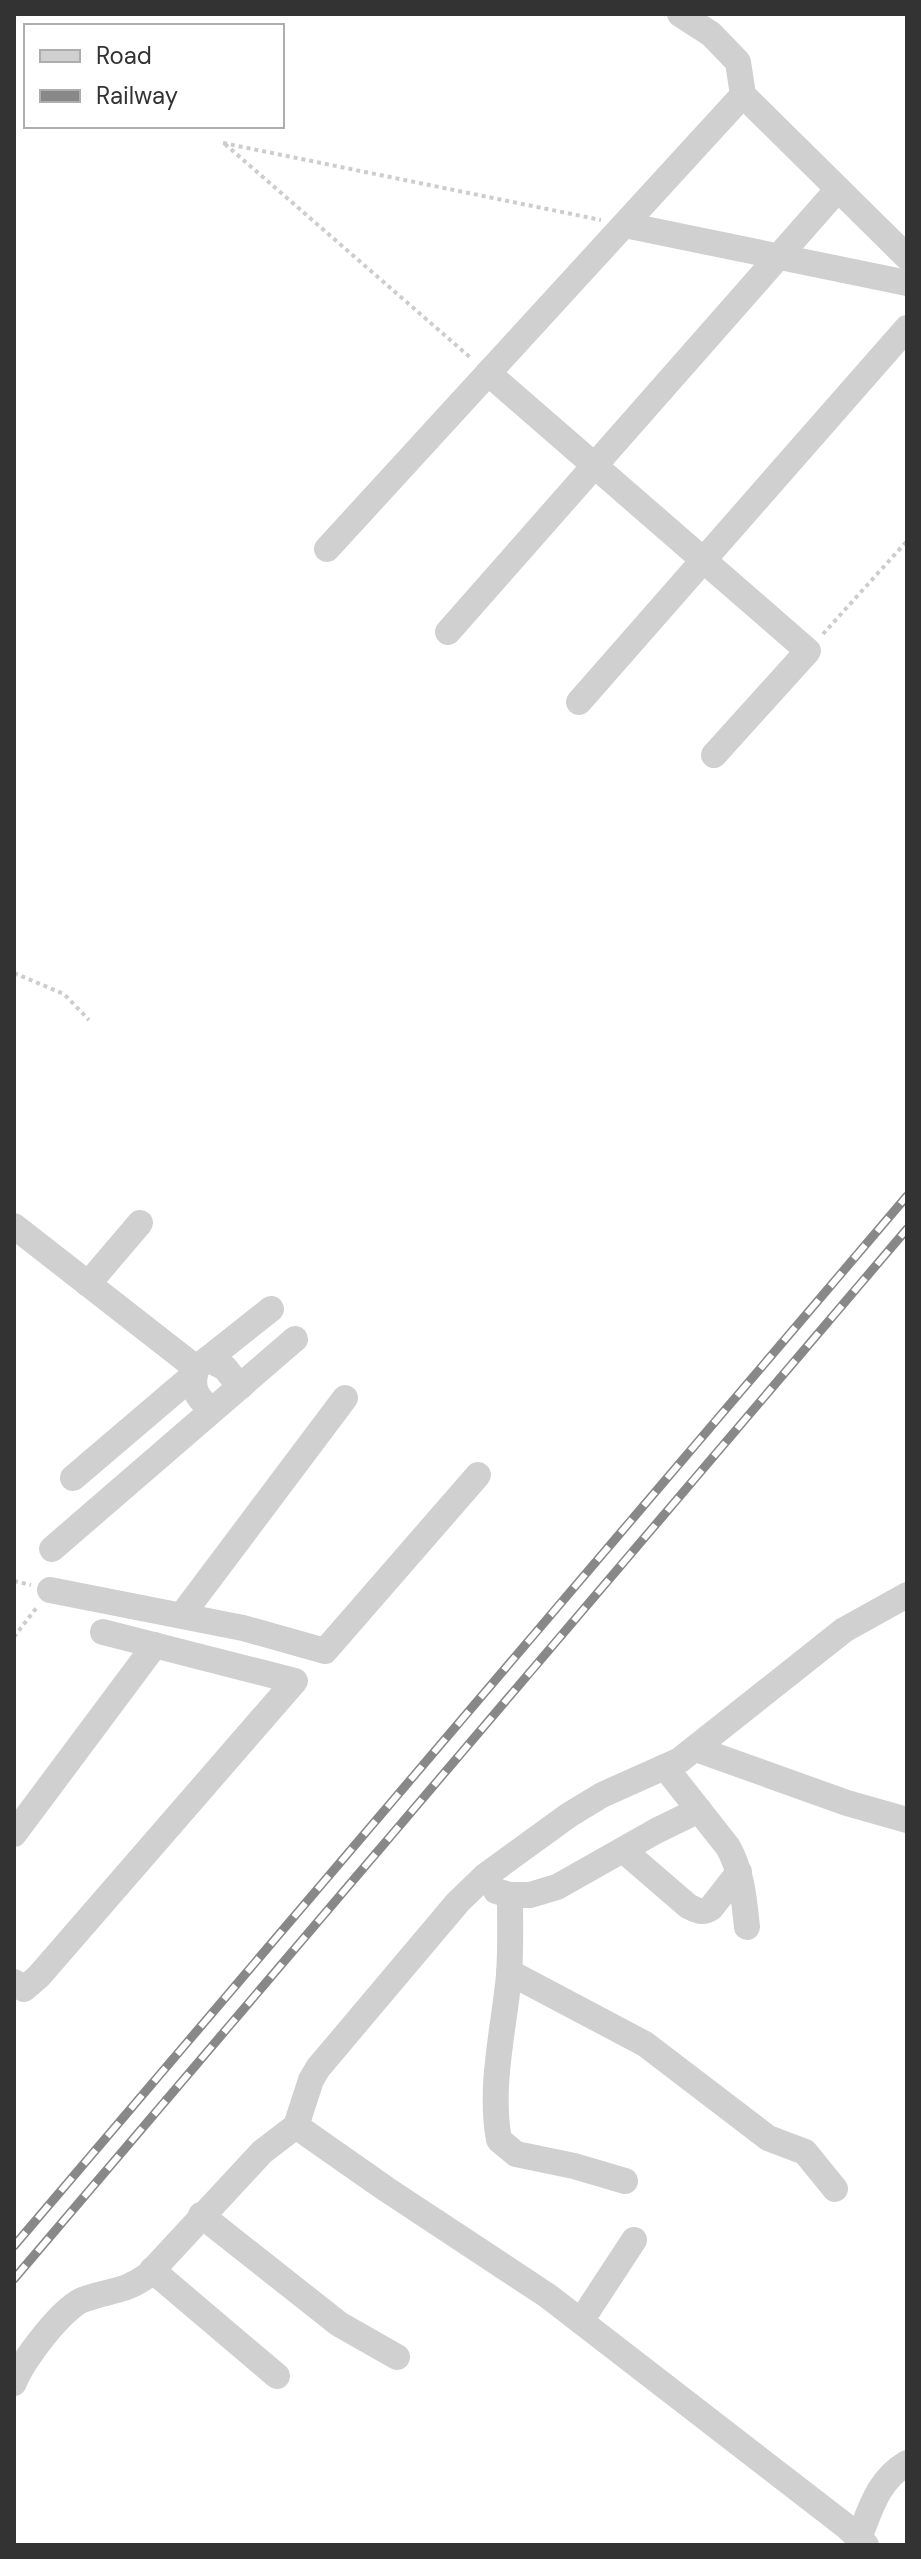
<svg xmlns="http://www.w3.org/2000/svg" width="921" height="2559" font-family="'DM Sans',sans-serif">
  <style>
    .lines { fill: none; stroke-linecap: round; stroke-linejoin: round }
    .path { stroke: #cdcdcd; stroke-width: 4; stroke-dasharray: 4 4; stroke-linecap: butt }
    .minor { stroke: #d0d0d0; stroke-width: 26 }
    .rail-casing { stroke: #888; stroke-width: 9 }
    .rail { stroke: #fff; stroke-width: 6; stroke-dasharray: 18; stroke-linecap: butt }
  </style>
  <rect width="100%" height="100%" fill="#fff"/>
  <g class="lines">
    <g class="path">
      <path d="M223,143L601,220"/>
      <path d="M225,144L472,359"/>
      <path d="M823,634L907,541"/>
      <path d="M14,973L64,994L89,1020"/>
      <path d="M14,1581L31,1585"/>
      <path d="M14,1637L37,1607"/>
    </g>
    <g class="minor">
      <path d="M680,14L711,34L738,62L743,95L907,257"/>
      <path d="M625,225L907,283"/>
      <path d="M488,373L808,651L714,755"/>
      <path d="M327,549L743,95"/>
      <path d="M448,632L838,189"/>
      <path d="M579,702L907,328"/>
      <path d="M14,1226L196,1368"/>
      <path d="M88,1284L140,1223"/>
      <path d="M208,1359L271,1309"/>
      <path d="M212,1410C196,1397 191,1389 196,1368L208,1359L225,1368L240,1387"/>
      <path d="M73,1478L195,1374"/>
      <path d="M52,1549L295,1339"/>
      <path d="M50,1590L243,1628L325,1651L478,1475"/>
      <path d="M182,1615L345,1398"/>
      <path d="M696,1749L847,1803L907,1820"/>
      <path d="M665,1767L728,1847C742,1872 744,1899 747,1927"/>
      <path d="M14,1834L155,1645"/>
      <path d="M623,1850L688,1906C696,1910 702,1914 711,1908L739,1872"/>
      <path d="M496,1891L510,1895H530L557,1887L656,1831L699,1810"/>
      <path d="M510,1895C510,1921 511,1948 509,1975C504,2029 489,2086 499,2140L516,2154L574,2166L625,2181"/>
      <path d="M509,1972L645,2044L768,2138L805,2152L835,2189"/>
      <path d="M14,1982L24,1989L39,1976L295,1681L103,1632"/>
      <path d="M296,2126L386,2189L548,2296L847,2527L866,2545"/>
      <path d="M201,2215L339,2324L397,2357"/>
      <path d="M152,2270L277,2376"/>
      <path d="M581,2321L634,2240"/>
      <path d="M14,2383C21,2362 64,2305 85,2299C110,2290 126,2292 148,2275L262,2152L296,2126L311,2080L318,2068L458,1902L485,1876L569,1815L602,1795L680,1760L844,1630L907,1595"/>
      <path d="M859,2538C871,2508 878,2480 907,2463"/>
    </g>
    <defs>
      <g id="rail">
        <path d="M14,2246L907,1196"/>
        <path d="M14,2279L907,1229"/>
      </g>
    </defs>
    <use href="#rail" class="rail-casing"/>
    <use href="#rail" class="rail"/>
  </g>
  <rect width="921" height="2559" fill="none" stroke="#333333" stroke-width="32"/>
  <rect x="24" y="24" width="260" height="104" fill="#ffffff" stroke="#adadad" stroke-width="2"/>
  <rect x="40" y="50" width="40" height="12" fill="#d0d0d0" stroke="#adadad" stroke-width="2"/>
  <text x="96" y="64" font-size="24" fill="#333333">Road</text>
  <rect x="40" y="90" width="40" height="12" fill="#888888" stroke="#adadad" stroke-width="2"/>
  <text x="96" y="104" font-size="24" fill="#333333">Railway</text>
</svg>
